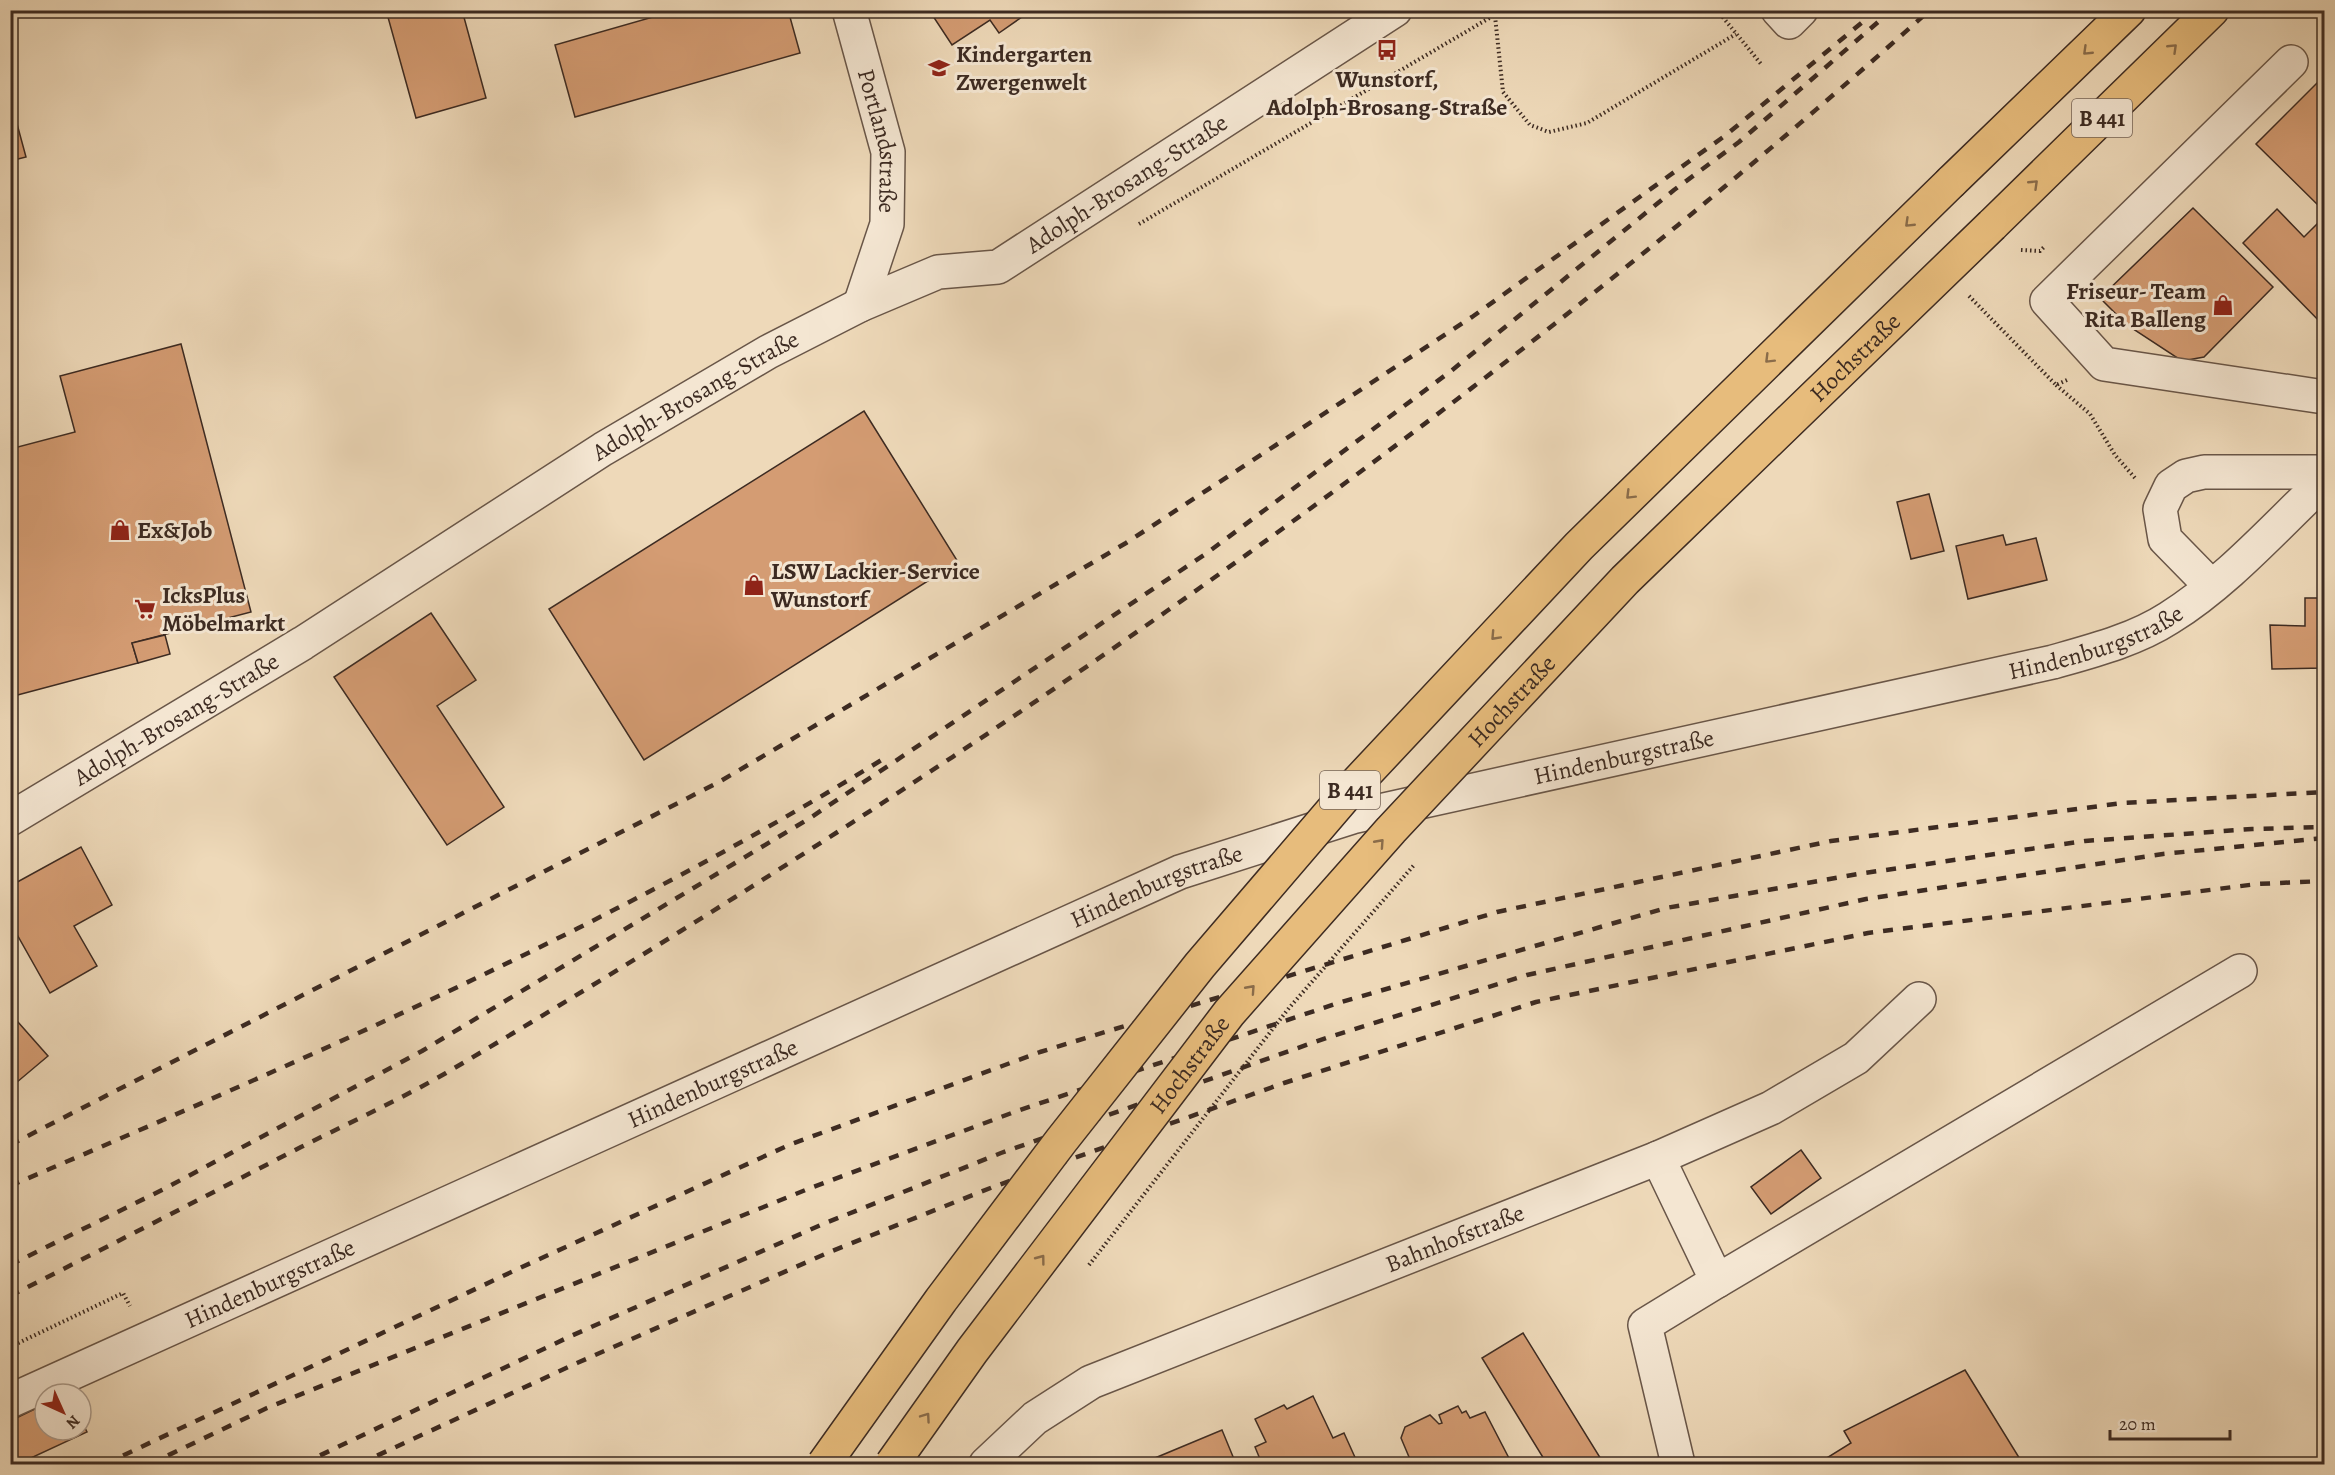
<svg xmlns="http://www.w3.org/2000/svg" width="2335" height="1475" font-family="Alegreya,serif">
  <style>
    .building { fill: #d49c73; stroke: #3d2b22; stroke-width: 1.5 }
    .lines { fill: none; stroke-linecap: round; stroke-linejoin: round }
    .minor-casing { stroke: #695648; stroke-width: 36 }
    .major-casing { stroke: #3d2b22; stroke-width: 36 }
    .path { stroke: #3d2b22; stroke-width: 4; stroke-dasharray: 1.5 3; stroke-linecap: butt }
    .minor { stroke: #f4e6d2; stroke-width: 33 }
    .major { stroke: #e7bc7c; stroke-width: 33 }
    .rail { stroke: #3d2b22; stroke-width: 4.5; stroke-dasharray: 10 10; stroke-linecap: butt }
    .major-bridge-casing { stroke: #3d2b22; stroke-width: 36; stroke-linecap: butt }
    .path-bridge { stroke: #3d2b22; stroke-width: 4; stroke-dasharray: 1.5 3; stroke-linecap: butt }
    .major-bridge { stroke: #e7bc7c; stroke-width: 33 }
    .oneway { stroke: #8a6c4a }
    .labels { text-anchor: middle; stroke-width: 6; stroke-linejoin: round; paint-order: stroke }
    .shield { fill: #f4e6d2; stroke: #746357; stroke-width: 1.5 }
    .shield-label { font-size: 22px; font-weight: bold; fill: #3d2b22 }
    .poi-label { font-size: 24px; font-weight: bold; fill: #3d2b22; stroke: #f4e6d2; text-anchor: start }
    .street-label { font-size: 24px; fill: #3d2b22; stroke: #f4e6d2 }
  </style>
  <rect width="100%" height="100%" fill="#eed9b9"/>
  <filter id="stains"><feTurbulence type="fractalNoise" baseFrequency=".00333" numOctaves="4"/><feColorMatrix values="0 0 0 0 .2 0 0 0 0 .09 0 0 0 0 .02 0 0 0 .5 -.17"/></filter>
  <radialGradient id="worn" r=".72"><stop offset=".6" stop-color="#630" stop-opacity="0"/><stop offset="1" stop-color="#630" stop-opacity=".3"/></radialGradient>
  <g class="building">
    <path d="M386,10H462L486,98L416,118Z"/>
    <path d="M652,10H788L800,53L575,117L555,45L653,17Z"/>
    <path d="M929,10H1032L999,33L990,20L952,45Z"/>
    <path d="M2324,76V211L2256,144Z"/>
    <path d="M10,98L26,157L10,161Z"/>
    <path d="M2193,208L2273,287L2204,357L2182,361L2127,325L2100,298Z"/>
    <path d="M2277,209L2304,237L2324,217V326L2243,243Z"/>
    <path d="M181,344L251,612L132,643L138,663L10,697V449L75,432L60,376Z"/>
    <path d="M864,411L958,562L644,760L549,609Z"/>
    <path d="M1929,494L1944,551L1911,559L1897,502Z"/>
    <path d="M2003,535L2006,545L2036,538L2047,580L1968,599L1956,546Z"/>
    <path d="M2305,598H2324V668L2272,669L2270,625L2305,626Z"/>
    <path d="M431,613L476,680L437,706L504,807L447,845L334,677Z"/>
    <path d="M165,635L170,654L138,663L132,643Z"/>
    <path d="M81,847L112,905L74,926L97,966L50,993L10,922V886Z"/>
    <path d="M10,1013L48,1056L10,1088Z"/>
    <path d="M1801,1150L1821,1178L1771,1214L1751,1187Z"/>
    <path d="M1523,1333L1604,1464H1547L1482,1358Z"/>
    <path d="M1965,1370L2023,1464H1817L1851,1443L1844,1431Z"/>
    <path d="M1313,1396L1333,1438L1344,1433L1358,1464H1262L1255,1447L1266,1442L1255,1419L1284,1405L1287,1409Z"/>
    <path d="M45,1404V1430H81V1420L87,1432L18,1464H10V1421Z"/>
    <path d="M1458,1406L1462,1413L1466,1411L1470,1418L1485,1412L1512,1464H1412L1401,1438L1405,1427L1430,1415L1439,1424L1442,1423L1439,1415Z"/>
    <path d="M1222,1430L1236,1464H1158L1155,1458Z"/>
  </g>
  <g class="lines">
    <defs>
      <g id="minor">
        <path id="s1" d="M849,10L888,152L887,224L860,305"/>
        <path d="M1778,10L1789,22L1801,10"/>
        <path d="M2291,62L2047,301L2104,364L2324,397"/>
        <path d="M2211,586L2165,539L2160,509L2171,486L2186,476L2204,472H2324"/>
        <path id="s2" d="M10,819L303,643L603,449L768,352L860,305L938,272L998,267L1395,10"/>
        <path d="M1658,1158L1717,1281L1645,1325L1678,1464"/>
        <path d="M1717,1281L2240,971"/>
        <path id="s3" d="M10,1401L1180,872L1352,817L2053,662C2092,651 2135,640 2169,618C2227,582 2275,527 2324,481"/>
        <path id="s4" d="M986,1464L1035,1418L1091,1382L1658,1158L1771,1108L1856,1058L1919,999"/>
      </g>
      <g id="major">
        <path d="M1951,182L2129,10"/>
        <path d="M1992,225L2212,10"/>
      </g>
    </defs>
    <use href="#minor" class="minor-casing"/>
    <use href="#major" class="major-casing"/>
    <g class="path">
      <path d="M1717,10L1761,64"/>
      <path d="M1495,16L1503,92L1530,125L1549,132L1587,123L1736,34"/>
      <path d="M1139,224L1503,10"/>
      <path d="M2021,250L2040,251L2045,246"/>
      <path d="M1969,296L2056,385L2067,380"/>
      <path d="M2056,385L2090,414L2115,455L2135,478"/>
      <path d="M10,1347L123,1293L130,1306"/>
    </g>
    <use href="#minor" class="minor"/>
    <use href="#major" class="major"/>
    <g class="rail">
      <path d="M10,1145L719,782L1126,543L1472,317L1726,135L1877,10"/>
      <path d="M10,1186C310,1057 610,928 888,756"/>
      <path d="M10,1265L164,1189L422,1051L810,818L1207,553L1451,371L1674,190L1739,142L1892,10"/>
      <path d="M10,1296C107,1247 204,1197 301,1147C349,1123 399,1100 446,1073C970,764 1475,416 1930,10"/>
      <path d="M105,1464L522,1267L789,1145L1040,1052L1497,912L1831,841L2123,803L2324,792"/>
      <path d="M150,1464L267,1408L808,1189L1017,1111L1338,1003L1666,908L1858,874L2085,841L2252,829L2324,827"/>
      <path d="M302,1464L571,1336L823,1224L1001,1153L1326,1038L1527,975L1866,899L2163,854L2324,838"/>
      <path d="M359,1464L577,1363L832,1251L993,1187L1284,1083L1536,1002L1868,933L2257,884L2324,881"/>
    </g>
    <defs>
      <g id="major-bridge">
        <path d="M824,1464L941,1300L1061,1141L1200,965L1350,790L1579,546L1951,182"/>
        <path id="s5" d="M892,1464L972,1351L1229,1013L1391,830L1625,580L1992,225"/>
      </g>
    </defs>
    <use href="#major-bridge" class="major-bridge-casing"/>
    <path class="path-bridge" d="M1089,1265L1289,1008L1415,864"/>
    <use href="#major-bridge" class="major-bridge"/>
  </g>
  <defs><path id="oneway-chevron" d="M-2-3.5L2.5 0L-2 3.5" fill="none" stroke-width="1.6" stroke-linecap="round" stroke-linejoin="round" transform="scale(1.5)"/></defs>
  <g class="oneway">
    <use href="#oneway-chevron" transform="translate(2173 48) rotate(-44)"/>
    <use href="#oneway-chevron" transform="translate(2087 51) rotate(136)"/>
    <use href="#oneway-chevron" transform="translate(2034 184) rotate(-44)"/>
    <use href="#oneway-chevron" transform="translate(1909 223) rotate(136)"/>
    <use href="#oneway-chevron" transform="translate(1769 359) rotate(135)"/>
    <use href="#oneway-chevron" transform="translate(1630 495) rotate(135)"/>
    <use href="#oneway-chevron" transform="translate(1495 636) rotate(133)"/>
    <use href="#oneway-chevron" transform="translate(1380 843) rotate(-48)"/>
    <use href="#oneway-chevron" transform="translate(1251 989) rotate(-48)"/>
    <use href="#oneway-chevron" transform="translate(1041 1259) rotate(-53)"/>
    <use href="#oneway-chevron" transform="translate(926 1417) rotate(-55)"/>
  </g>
  <defs>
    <symbol id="bus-bare" viewBox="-9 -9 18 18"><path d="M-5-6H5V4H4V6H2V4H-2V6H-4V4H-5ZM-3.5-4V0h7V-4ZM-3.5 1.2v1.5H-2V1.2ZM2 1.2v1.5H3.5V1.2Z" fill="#8f2418" stroke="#f4e6d2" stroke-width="2.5" paint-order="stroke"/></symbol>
    <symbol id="school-bare" viewBox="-9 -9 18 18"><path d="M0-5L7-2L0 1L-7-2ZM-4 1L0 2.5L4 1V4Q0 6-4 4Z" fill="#8f2418" stroke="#f4e6d2" stroke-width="2.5" paint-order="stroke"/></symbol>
    <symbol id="shop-bare" viewBox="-9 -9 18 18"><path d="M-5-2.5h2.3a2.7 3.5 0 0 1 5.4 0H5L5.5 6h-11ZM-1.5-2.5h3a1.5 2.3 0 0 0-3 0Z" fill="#8f2418" stroke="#f4e6d2" stroke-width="2.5" paint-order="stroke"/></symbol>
    <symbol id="supermarket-bare" viewBox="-9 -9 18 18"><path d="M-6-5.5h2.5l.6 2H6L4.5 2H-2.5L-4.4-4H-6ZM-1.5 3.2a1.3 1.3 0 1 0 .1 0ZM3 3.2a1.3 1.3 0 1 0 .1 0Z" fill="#8f2418" stroke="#f4e6d2" stroke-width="2.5" paint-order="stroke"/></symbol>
  </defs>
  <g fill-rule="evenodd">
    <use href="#bus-bare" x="1372" y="35" width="30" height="30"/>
    <use href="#school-bare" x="924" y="53" width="30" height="30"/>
    <use href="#shop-bare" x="2208" y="290" width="30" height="30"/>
    <use href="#shop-bare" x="105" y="515" width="30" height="30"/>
    <use href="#shop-bare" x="739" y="570" width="30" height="30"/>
    <use href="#supermarket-bare" x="130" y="594" width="30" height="30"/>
  </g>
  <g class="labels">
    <g class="shield">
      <rect x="2072" y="99" width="60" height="38" rx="4.5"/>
      <rect x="1320" y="771" width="60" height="38" rx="4.5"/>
    </g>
    <g class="shield-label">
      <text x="2102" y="126">B 441</text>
      <text x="1350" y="798">B 441</text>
    </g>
    <g class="poi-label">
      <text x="956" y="62">Kindergarten<tspan x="956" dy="28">Zwergenwelt</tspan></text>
      <text x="1387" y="87" text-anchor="middle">Wunstorf,<tspan x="1387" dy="28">Adolph-Brosang-Straße</tspan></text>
      <text x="2206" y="299" text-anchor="end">Friseur- Team<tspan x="2206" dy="28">Rita Balleng</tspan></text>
      <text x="137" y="538">Ex&amp;Job</text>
      <text x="771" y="579">LSW Lackier-Service<tspan x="771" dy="28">Wunstorf</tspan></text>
      <text x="162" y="603">IcksPlus<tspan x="162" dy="28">Möbelmarkt</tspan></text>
    </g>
    <g class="street-label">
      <text dy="8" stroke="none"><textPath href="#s1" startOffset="135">Portlandstraße</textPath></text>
      <text dy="8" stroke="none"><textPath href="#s2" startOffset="1292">Adolph-Brosang-Straße</textPath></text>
      <text dy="8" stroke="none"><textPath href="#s5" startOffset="1470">Hochstraße</textPath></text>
      <text dy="8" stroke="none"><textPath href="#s2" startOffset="806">Adolph-Brosang-Straße</textPath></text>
      <text dy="8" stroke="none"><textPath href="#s3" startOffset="2229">Hindenburgstraße</textPath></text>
      <text dy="8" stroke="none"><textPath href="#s5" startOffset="984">Hochstraße</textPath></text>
      <text dy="8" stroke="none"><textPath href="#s2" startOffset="194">Adolph-Brosang-Straße</textPath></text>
      <text dy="8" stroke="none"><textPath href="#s3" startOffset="1743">Hindenburgstraße</textPath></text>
      <text dy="8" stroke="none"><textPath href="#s3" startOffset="1257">Hindenburgstraße</textPath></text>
      <text dy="8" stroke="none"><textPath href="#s5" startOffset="498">Hochstraße</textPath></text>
      <text dy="8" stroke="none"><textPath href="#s3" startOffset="771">Hindenburgstraße</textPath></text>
      <text dy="8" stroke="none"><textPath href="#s4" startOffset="525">Bahnhofstraße</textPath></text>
      <text dy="8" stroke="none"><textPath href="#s3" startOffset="285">Hindenburgstraße</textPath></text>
    </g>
  </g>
  <rect width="2335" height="1475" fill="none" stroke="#eed9b9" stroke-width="36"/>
  <rect x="12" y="12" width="2311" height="1451" fill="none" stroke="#3d2b22" stroke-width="3"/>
  <rect x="18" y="18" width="2299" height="1439" fill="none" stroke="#3d2b22" stroke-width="1.5"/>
  <g transform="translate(63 1412) rotate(135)"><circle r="28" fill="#f4e6d2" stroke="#ab9b8c" stroke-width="1.5"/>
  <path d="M0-4.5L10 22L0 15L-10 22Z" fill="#8f2418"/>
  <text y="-9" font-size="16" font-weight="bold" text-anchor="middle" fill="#3d2b22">N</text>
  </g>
  <path d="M2110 1430v9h120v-9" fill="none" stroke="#3d2b22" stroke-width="3"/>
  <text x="2119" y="1430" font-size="18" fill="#3d2b22" stroke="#f4e6d2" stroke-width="4.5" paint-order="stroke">20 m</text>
  <rect width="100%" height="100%" filter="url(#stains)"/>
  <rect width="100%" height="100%" fill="url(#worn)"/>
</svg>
